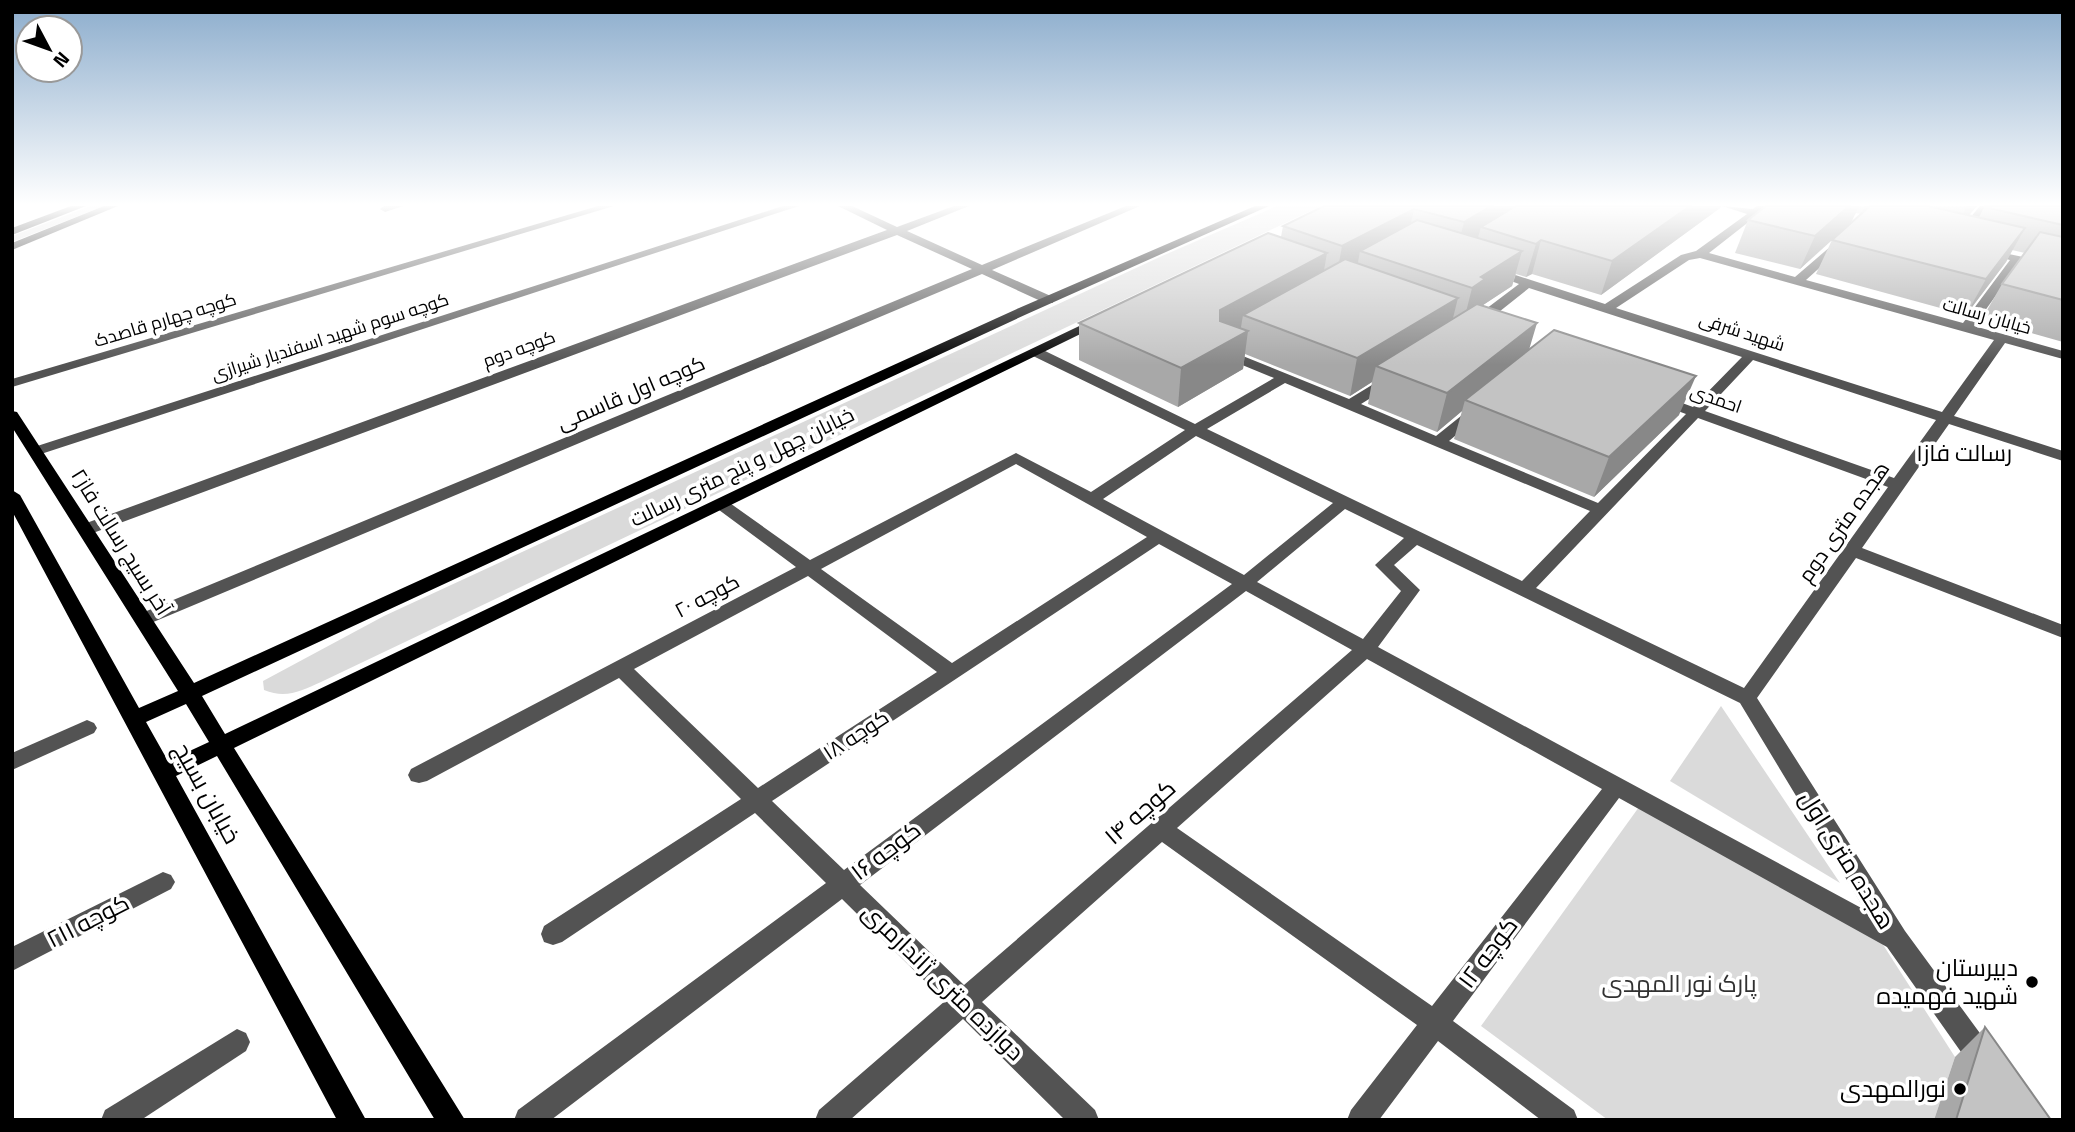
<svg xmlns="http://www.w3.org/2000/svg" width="2075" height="1132" font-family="'Titillium Web',Cairo,sans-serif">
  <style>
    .green { fill: #dadada }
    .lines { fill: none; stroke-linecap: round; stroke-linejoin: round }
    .minor { fill: #535353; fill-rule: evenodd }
    .major { fill: #000; fill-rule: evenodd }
    .wall { fill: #a8a8a8 }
    .shaded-wall { fill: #888 }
    .building { fill: #c3c3c3; stroke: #888; stroke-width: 2 }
    .poi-dot { fill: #000; stroke: #fff; stroke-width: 2.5 }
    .labels { text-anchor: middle; stroke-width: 7; stroke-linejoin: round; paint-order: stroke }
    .far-street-label { font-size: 18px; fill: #000; stroke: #fff }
    .street-label { font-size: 21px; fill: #000; stroke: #fff }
    .neighbourhood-label { font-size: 23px; fill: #000; stroke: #fff }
    .near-street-label { font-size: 24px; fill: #000; stroke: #fff }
    .near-poi-label { font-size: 24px; fill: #000; stroke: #fff; text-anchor: end }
    .near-park-label { font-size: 24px; fill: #313131; stroke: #fff }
  </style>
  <rect width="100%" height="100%" fill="#fff"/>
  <g class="green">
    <path d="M91,206H104L12,242V236Z"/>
    <path d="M1277,206H1321L321,682C301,691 286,699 264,690L263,681L384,616L1162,256Z"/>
    <path d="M1721,706L1840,883L1670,781Z"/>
    <path d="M1639,807L1880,940L1955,1057L1934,1120H1608L1481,1026Z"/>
  </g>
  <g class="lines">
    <g class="minor">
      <path d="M384,206H403L385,212L380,209Z"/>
      <path d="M598,206H614L12,387V379Z"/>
      <path d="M783,206H799L41,454L36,456L28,451L31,448Z"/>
      <path d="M838,206H852L897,227L954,206H969L907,231L982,265L1126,206H1140L992,270L1053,297V303H1045L982,274L151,623H137L135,619L137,615L972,269L897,235L93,533H81L79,529L81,525L887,230Z"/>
      <path d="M1722,206L1753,209L1757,206H1769L1709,253L1795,277L1838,240H1846V244L1806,280L1963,323L2010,260L1984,253V249L2063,265V272L2020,262L1974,326L2063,351V359L2005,343L1954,416L2063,451V461L1949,424L1862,548L2063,625V638L1856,558L1757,698L1905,931L1993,1051L1997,1060L1993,1069L1983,1073L1973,1069L1887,947L1619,798L1453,1021L1574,1110L1578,1120H1541L1438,1041L1379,1120H1347L1351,1110L1417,1025L1162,842L982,1002L1095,1110L1099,1120H1065L963,1019L850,1120H815L819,1110L945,1001L842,899L551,1120H514L518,1110L826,883L755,813L562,942L553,945L544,942L541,934L544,926L741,799L619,678L427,781L419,783L411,781L408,775L411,769L796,567L715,507L713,504L715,501H727L810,560L1016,453L1091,492L1185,430L1031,355V349H1041L1195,424L1274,378L1218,355L1216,352L1223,348L1349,399L1385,377H1395V383L1361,404L1436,436L1471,408H1481L1483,411L1481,414L1449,441L1598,503L1686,414L1656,403V397H1666L1693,407L1742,357L1529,288L1480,327H1470V321L1519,284L1487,272L1497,269L1605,304L1681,255L1696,251L1747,214ZM1700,258L1994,340L1942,412L1616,308L1689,260ZM1753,360L1936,420L1894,478L1705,411ZM1285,383L1590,511L1522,581L1207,429ZM1698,418L1888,487L1744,688L1536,588ZM1196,436L1333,503L1244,575L1103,499ZM1016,464L1147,537L952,663L821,569ZM1345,509L1404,538L1375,565L1401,591L1363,639L1257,582ZM1159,544L1232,584L844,870L772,801ZM1417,545L1740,703L1865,910L1378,647L1420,590L1394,565ZM808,576L937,672L758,788L634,669ZM1246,591L1352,650L964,985L860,885ZM1367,659L1602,789L1432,1006L1177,828Z"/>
      <path d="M1980,206H1991L1965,237H1957V233Z"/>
      <path d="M87,720L94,723L97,728L94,733L12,770V753Z"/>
      <path d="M163,872L171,875L175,882L171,889L12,971V947Z"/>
      <path d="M237,1029L246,1033L250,1042L246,1051L141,1120H101L105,1110Z"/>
    </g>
    <g class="major">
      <path d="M71,206H86L12,235V228Z"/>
      <path d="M104,206H118L12,250V243Z"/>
      <path d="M1255,206H1269L1027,314L202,696L225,734L1096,318L1101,317L1107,321L234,748L465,1120H435L217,756L176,776L366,1120H337L12,511V490L20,495L139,708L178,691L12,427V411L17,412L194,683L1019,308ZM186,704L209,742L168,761L146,722Z"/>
    </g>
  </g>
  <g class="wall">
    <path d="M1324,206L1720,208L1601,295L1532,274L1526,277L1516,274L1512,286L1483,305L1529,350L1679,415L1594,497L1454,439L1462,411L1437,432L1368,404L1372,382L1350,396L1245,354L1243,369L1178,407L1079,360V323L1281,237L1283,226Z"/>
    <path d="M1766,206H1977L1969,215L1979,217L1985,206H2063V342L1982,319L2002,284L2025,253L2012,250L2006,262L1966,315L1816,274L1832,240L1861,214L1856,213L1800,269L1735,253L1748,220Z"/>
    <path d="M1985,1027L2051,1120H1934L1955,1057Z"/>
  </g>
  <g class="shaded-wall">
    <path d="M1491,206H1536L1481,227L1477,241L1456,254L1464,222Z"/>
    <path d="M1690,206H1721L1720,208L1601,295L1612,261Z"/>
    <path d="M1849,206H1859L1851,223L1800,269L1815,236Z"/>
    <path d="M1865,206H1871L1861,214Z"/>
    <path d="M1967,206H1977L1951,236Z"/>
    <path d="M1414,209L1407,241L1360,251L1357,268L1336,279L1342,246Z"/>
    <path d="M2025,228L2006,262L1966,315L1986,279Z"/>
    <path d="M1541,240L1532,274L1526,277L1536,244Z"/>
    <path d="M1522,251L1512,286L1477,309L1463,324L1472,288L1481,277Z"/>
    <path d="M1327,253L1321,288L1243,315L1240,333L1216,347L1220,310Z"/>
    <path d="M1458,298L1449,334L1376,366L1372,382L1350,396L1357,358Z"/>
    <path d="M1537,323L1526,360L1465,400L1462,411L1437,432L1447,393Z"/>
    <path d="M1248,331L1243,369L1178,407L1181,368Z"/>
    <path d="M1696,376L1679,415L1594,497L1609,457Z"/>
  </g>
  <g class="building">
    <path d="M1324,206H1491L1464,222L1414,209L1342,246L1283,226Z"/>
    <path d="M1516,206H1690L1612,261L1541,240L1536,244L1481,227Z"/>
    <path d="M1766,206H1849L1815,236L1748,220Z"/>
    <path d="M1870,206H1928L2025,228L1986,279L1832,240Z"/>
    <path d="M1985,206H2063V225L1984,207Z"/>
    <path d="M1417,220L1522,251L1481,277L1485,279L1472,288L1360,251Z"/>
    <path d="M2040,232L2063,237V300L2002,284Z"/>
    <path d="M1268,233L1327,253L1220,310V321L1248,331L1181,368L1079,323Z"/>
    <path d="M1345,259L1458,298L1357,358L1243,315Z"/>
    <path d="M1477,304L1537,323L1447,393L1376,366Z"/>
    <path d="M1554,330L1696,376L1609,457L1465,400Z"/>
    <path d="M1985,1027L2051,1120H1956Z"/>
  </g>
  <linearGradient id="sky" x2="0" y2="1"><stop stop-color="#8baccc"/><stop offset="0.56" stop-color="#fff"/><stop offset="1" stop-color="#fff" stop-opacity="0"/></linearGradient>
  <rect width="2075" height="365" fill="url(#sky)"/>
  <g class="poi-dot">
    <circle cx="2032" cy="982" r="7"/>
    <circle cx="1960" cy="1089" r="7"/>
  </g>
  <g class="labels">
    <g class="far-street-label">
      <text transform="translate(1987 316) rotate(16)" y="6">خیابان رسالت</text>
      <text transform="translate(165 320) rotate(-17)" y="6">کوچه چهارم قاصدک</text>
      <text transform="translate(1742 332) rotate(18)" y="6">شهید شرفی</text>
      <text transform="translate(330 337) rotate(-18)" y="6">کوچه سوم شهید اسفندیار شیرازی</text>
      <text transform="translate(519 349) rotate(-20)" y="6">کوچه دوم</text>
      <text transform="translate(1716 399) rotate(19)" y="6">احمدی</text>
    </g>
    <g class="street-label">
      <text transform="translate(631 393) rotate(-23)" y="7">کوچه اول قاسمی</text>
      <text transform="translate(742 467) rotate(-26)" y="7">خیابان چهل و پنج متری رسالت</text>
      <text transform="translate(1844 522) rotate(-55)" y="7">هجده متری دوم</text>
      <text transform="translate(121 542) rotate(58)" y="7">آخر بسیج رسالت فاز۲</text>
      <text transform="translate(707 596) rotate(-28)" y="7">۲۰ کوچه</text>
      <text transform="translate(856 735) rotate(-33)" y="7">۱۸ کوچه</text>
    </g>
    <g class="neighbourhood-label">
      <text x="1964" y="461">رسالت فاز۱</text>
    </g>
    <g class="near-street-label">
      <text transform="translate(207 793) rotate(61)" y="8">خیابان بسیج</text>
      <text transform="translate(1138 814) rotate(-41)" y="8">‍‍ ۱۴ کوچه</text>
      <text transform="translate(886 851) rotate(-37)" y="8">۱۶ کوچه</text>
      <text transform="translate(1847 860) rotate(58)" y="8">هجده متری اول</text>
      <text transform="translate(88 921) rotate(-27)" y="8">کوچه ۲۱۱</text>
      <text transform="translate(1488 953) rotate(-53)" y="8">۱۲ کوچه</text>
      <text transform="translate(943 982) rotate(44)" y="8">دوازده متری ژاندارمری</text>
    </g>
    <g class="near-poi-label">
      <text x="2018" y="976">دبیرستان<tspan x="2018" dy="28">شهید فهمیده</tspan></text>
      <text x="1946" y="1097">نورالمهدی</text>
    </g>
    <g class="near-park-label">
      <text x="1679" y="992">پارک نور المهدی</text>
    </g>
  </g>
  <rect width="2075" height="1132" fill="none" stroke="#000000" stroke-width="28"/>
  <g transform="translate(49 49) rotate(131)"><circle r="33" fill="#ffffff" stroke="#999999" stroke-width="2"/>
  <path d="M0-5L12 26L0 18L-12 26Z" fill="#000000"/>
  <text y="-10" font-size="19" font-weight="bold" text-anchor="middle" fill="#000000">N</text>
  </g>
</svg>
